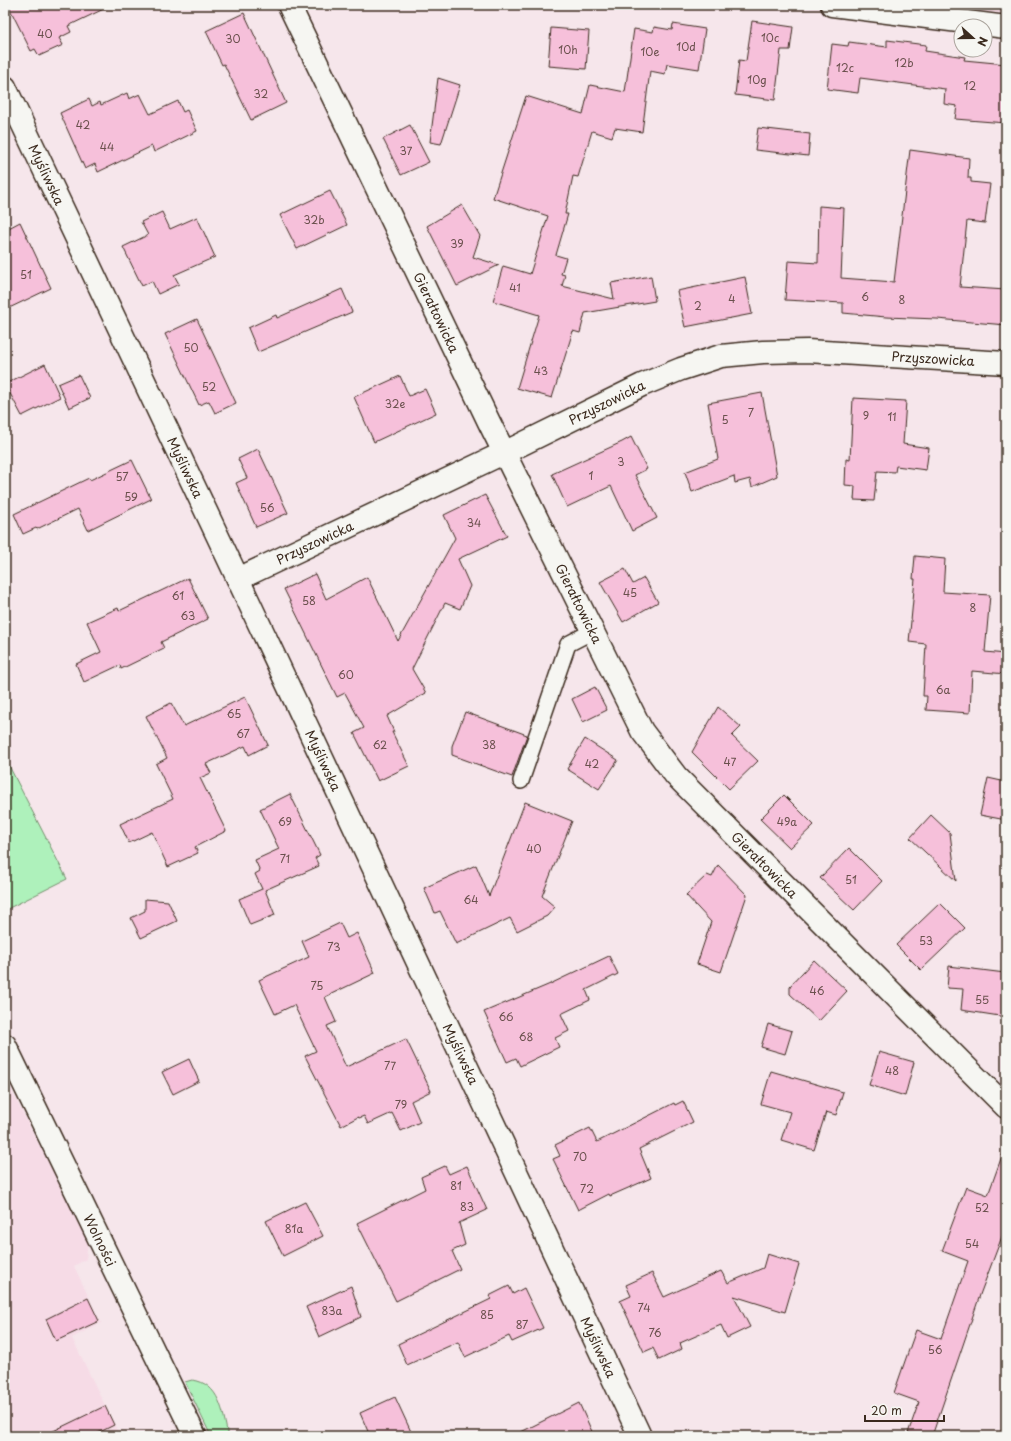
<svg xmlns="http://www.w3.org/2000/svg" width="1011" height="1441" font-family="'Playpen Sans',sans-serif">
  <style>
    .built { fill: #f6dbe6 }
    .green { fill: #aef1bb; stroke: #748e6c }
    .building { fill: #f6c0da; stroke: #3b2a1e }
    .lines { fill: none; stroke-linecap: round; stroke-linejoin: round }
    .service-casing { stroke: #3b2a1e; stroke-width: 18 }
    .minor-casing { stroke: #3b2a1e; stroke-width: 25 }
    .service { stroke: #f6f6f2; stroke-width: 15 }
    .minor { stroke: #f6f6f2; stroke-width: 22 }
    .labels { text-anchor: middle; stroke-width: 3; stroke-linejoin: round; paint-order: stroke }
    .number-label { font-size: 11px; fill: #6a504d }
    .street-label { font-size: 13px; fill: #3b2a1e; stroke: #f6f6f2 }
  </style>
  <rect width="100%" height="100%" fill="#f6e6eb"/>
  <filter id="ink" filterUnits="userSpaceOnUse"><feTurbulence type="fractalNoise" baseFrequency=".025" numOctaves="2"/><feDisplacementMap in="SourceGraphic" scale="8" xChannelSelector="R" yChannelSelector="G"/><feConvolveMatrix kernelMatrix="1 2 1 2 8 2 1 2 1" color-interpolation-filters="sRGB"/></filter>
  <g filter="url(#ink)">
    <g class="built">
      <path d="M929,5H1006V14Z"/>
      <path d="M5,1078L88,1241L86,1259L74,1266L101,1323L72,1338L120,1436H5Z"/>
    </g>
    <g class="green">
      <path d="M5,758L67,879L5,910Z"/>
      <path d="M192,1380C220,1383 223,1413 228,1436H211L185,1382Z"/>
    </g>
    <g class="building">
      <path d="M8,5H112L68,26L71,32L59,38L63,45L39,56L35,49L31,51Z"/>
      <path d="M244,13L286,103L251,120L224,64L222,65L206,31Z"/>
      <path d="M752,21L793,27L790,50H781L775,100L735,95L739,60L746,61Z"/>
      <path d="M673,24L705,29L699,69L667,64L665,74L650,71L642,132L615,128L612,137L592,131L578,177L573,176L565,214H568L556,255L566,258L561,274L565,275L562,286L614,299L611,283L651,276L655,301L585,313L580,333L573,331L552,398L517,388L539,315L493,301L503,266L530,274L548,216L493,198L526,96L583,114L590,85L625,92L634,29L653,32L654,27L672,30Z"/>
      <path d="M551,28L589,31L586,69L548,66Z"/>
      <path d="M887,40L926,45L925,51L965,57L964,60L1006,64V123L955,119L957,106L944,104L945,89L860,78L858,93L827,89L832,44L848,46L849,42L887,47Z"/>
      <path d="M438,78L460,85L441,144L430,142Z"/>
      <path d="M127,93L129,99L140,94L150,114L178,101L183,112L187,110L197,131L154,152L152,146L98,172L95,164L85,169L60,113L89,99L92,106L100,102L101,105Z"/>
      <path d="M410,125L429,162L401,175L383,139Z"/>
      <path d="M758,128L810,134L808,156L755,150Z"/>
      <path d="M910,150L969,158L968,178H971V182L990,184L985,223L967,221L960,287L1006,290V325L937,319L886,317L843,313V303L785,300L788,261L818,263L819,206L844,208L841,278L894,282Z"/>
      <path d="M330,191L347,225L297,249L280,215Z"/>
      <path d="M462,205L480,236L473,257L499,265L457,286L427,226Z"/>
      <path d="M162,212L170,229L197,217L215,257L174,275L179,284L158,294L152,281L142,286L123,247L148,235L141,222Z"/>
      <path d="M20,222L51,288L5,310V230Z"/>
      <path d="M745,277L752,314L685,327L677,291Z"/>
      <path d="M342,289L352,312L258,352L248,328L276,315L277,318Z"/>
      <path d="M197,319L236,403L215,413L209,401L199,405L165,334Z"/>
      <path d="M45,364L60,397L22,416L5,384Z"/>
      <path d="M79,375L90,398L69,408L58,384Z"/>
      <path d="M400,376L409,396L425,389L436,413L374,442L354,397Z"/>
      <path d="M762,393L777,476L752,487L750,479L735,483L734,476L692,492L685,472L718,459L708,403Z"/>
      <path d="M853,398L906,401L903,444L929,448L926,470L896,466L895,472L877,471L874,501L854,500L855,486L845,485L846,459L850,460Z"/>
      <path d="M631,437L647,469L635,475L657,518L632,531L611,486L567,507L552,474L622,442Z"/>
      <path d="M258,449L288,513L256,527L236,483L247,478L238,459Z"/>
      <path d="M132,460L151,499L88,530L78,509L37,529L36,528L23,534L14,514L89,478L90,480Z"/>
      <path d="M485,495L507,536L458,559L470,586L460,609L445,603L412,669L426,693L387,716L394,732H392L409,766L378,781L354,733L364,728L345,693L337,697L284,589L315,574L326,599L367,577L398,641L455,538L444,515Z"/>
      <path d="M915,556L945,559L943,592L990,595L985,652L1006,654V674L972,671L970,713L926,710L927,696H923L926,644L909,642L915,579H913Z"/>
      <path d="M625,569L633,584L644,578L658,602L623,622L600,582Z"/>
      <path d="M188,578L208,619L161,642L164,648L121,669L120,665L84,682L76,664L101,652L87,622L118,608L119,611Z"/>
      <path d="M595,687L607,710L583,722L572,699Z"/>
      <path d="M245,697L268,745L249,755L245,746L206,764L211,773L200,778L226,831L195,847L198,853L168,867L152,832L129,843L120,824L173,799L156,764L167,758L146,716L171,703L184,726Z"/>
      <path d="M718,707L741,727L732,736L758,761L729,789L692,752Z"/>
      <path d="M465,712L527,735L512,777L452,755V746Z"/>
      <path d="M585,739L618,760L599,789L567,769Z"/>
      <path d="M988,778L1006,782V820L980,815Z"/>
      <path d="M290,794L320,855L315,858L319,866L265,890L275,915L250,925L239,899L262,889L255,874L260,871L255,860L279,849L260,809Z"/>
      <path d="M784,795L814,825L790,848L760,819Z"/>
      <path d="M525,802L572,821L542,896L555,907L547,916L517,931L510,918L456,944L440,911L435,913L424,888L476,865L489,896Z"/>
      <path d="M931,815L950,833L956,881L910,838Z"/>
      <path d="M849,848L882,881L854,910L820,878Z"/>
      <path d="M718,865L747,895L721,972L697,964L711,922L686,895L707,875L712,877Z"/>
      <path d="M145,899L168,901L177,921L141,938L131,918L145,911Z"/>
      <path d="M940,903L965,928L921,970L896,945Z"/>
      <path d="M340,923L347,938L357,933L375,973L325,997L336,1022L327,1026L346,1067L406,1039L431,1091L411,1101L420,1122L401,1131L392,1113L368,1124L364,1116L359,1118L358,1117L341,1126L305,1056L316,1051L294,1005L275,1014L259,980L309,957L302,941Z"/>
      <path d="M609,956L618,974L586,990L590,1000L561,1014L569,1031L555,1038L559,1047L520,1066L516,1058L507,1062L484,1012L548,985Z"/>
      <path d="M814,960L847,991L819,1021L790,994V986Z"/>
      <path d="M949,966L1005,973L1003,986L1006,987V1017L961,1010L963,989L947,988Z"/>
      <path d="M768,1024L792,1031L785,1054L761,1047Z"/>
      <path d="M879,1052L914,1062L905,1096L869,1085Z"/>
      <path d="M189,1059L199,1081L173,1094L162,1072Z"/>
      <path d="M771,1071L843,1092L836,1115L826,1112L814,1150L781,1140L790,1112L761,1104Z"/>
      <path d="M683,1101L693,1122L639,1149L651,1178L610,1196L609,1194L578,1210L553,1159L560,1156L555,1145L590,1128L597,1142L674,1103L675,1105Z"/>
      <path d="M1003,1153L1006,1154V1226L981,1292L932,1436H907L919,1402L894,1393L905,1361L916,1330L941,1339L968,1261L942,1251L966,1187L988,1195Z"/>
      <path d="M445,1166L449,1174L467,1166L487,1210L459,1223L465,1245L452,1251L460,1269L396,1301L357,1223L425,1189L421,1177Z"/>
      <path d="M305,1202L323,1236L283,1256L266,1221Z"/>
      <path d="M767,1254L799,1264L785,1312L734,1296L750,1327L727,1338L721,1325L680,1343L682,1349L659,1360L653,1348L644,1352L620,1301L631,1296L626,1285L652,1273L664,1297L721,1271L728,1283L763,1268Z"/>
      <path d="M351,1286L361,1317L319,1337L306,1307Z"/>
      <path d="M509,1286L513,1294L524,1288L543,1328L512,1342L509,1336L465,1357L458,1342L407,1365L398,1344L491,1299L489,1296Z"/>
      <path d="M88,1298L99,1321L56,1341L46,1319Z"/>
      <path d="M395,1397L413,1436H370L360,1413Z"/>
      <path d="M579,1403L594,1436H513Z"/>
      <path d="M105,1406L114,1425L92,1436H43Z"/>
    </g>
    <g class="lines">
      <defs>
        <path id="service" d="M521,781L568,644L593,631"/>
        <g id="minor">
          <path id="s1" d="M289,5L489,422L642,731L676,776L1006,1107"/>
          <path d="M832,5L1006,27"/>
          <path id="s2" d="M5,87L238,579L640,1436"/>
          <path id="s3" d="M238,579L516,447L642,385L681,369L721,356L763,352L807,351L1006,363"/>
          <path id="s4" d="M5,1045L195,1436"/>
        </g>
      </defs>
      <use href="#service" class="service-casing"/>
      <use href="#minor" class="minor-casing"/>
      <use href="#service" class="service"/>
      <use href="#minor" class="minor"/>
    </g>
  </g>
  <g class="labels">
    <g class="number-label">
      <text x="45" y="38">40</text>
      <text x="770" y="42">10c</text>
      <text x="233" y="43">30</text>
      <text x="686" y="51">10d</text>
      <text x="568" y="54">10h</text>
      <text x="650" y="56">10e</text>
      <text x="904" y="67">12b</text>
      <text x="845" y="72">12c</text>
      <text x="757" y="84">10g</text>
      <text x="970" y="90">12</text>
      <text x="261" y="98">32</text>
      <text x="83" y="129">42</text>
      <text x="107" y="151">44</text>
      <text x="406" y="155">37</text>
      <text x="314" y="224">32b</text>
      <text x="457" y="248">39</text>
      <text x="26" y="279">51</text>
      <text x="515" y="292">41</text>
      <text x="865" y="301">6</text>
      <text x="732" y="303">4</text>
      <text x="902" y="304">8</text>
      <text x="698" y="310">2</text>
      <text x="191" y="352">50</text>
      <text x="541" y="375">43</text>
      <text x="209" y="391">52</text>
      <text x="395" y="408">32e</text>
      <text x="751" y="417">7</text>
      <text x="866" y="420">9</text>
      <text x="892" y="421">11</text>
      <text x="725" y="424">5</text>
      <text x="621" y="466">3</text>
      <text x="591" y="480">1</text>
      <text x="122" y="481">57</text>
      <text x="131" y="501">59</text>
      <text x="267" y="512">56</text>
      <text x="474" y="527">34</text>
      <text x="630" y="597">45</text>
      <text x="178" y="600">61</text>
      <text x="309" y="605">58</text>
      <text x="973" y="612">8</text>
      <text x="188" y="620">63</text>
      <text x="346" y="679">60</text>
      <text x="943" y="694">6a</text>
      <text x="234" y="718">65</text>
      <text x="243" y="738">67</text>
      <text x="380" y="749">62</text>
      <text x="489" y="749">38</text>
      <text x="730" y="766">47</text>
      <text x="592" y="768">42</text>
      <text x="285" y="826">69</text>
      <text x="787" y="826">49a</text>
      <text x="534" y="853">40</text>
      <text x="285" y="863">71</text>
      <text x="851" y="884">51</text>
      <text x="471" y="904">64</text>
      <text x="926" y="945">53</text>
      <text x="334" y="951">73</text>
      <text x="317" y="990">75</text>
      <text x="817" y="995">46</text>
      <text x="982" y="1004">55</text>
      <text x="506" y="1021">66</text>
      <text x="526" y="1041">68</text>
      <text x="390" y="1070">77</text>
      <text x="892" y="1075">48</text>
      <text x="401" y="1109">79</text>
      <text x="580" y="1161">70</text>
      <text x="456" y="1190">81</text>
      <text x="587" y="1193">72</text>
      <text x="467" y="1211">83</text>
      <text x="982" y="1212">52</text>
      <text x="294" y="1233">81a</text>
      <text x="972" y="1248">54</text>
      <text x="644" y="1312">74</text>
      <text x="332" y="1315">83a</text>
      <text x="487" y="1319">85</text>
      <text x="522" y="1329">87</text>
      <text x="655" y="1337">76</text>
      <text x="935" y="1354">56</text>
    </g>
    <g class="street-label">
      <text dy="5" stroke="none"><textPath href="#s2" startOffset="97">Myśliwska</textPath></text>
      <text dy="5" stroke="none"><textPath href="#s1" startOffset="341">Gierałtowicka</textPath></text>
      <text dy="5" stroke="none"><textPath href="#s3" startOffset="745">Przyszowicka</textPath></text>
      <text dy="5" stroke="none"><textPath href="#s3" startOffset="409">Przyszowicka</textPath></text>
      <text dy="5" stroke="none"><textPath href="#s2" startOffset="421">Myśliwska</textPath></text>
      <text dy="5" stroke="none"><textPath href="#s3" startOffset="85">Przyszowicka</textPath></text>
      <text dy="5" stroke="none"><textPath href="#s1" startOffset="665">Gierałtowicka</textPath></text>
      <text dy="5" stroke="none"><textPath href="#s2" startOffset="745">Myśliwska</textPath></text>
      <text dy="5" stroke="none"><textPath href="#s1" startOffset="989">Gierałtowicka</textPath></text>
      <text dy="5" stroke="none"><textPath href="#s2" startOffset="1069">Myśliwska</textPath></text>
      <text dy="5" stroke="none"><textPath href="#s4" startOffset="217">Wolności</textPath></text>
      <text dy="5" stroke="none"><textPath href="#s2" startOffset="1393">Myśliwska</textPath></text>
    </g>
  </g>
  <rect width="1011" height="1441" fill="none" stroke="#f6f6f2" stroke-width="20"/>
  <rect x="10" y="10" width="991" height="1421" fill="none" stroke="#3b2a1e" stroke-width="1.5" filter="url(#ink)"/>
  <g transform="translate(973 38) rotate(111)"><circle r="19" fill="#f6f6f2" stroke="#aba49d"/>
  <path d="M0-3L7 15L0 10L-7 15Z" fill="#3b2a1e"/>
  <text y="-6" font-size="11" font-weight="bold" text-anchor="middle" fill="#3b2a1e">N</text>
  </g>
  <path d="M865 1415v6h79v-6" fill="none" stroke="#3b2a1e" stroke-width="2"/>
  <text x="871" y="1415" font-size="12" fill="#3b2a1e" stroke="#f6f6f2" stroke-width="3" paint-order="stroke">20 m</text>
</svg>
